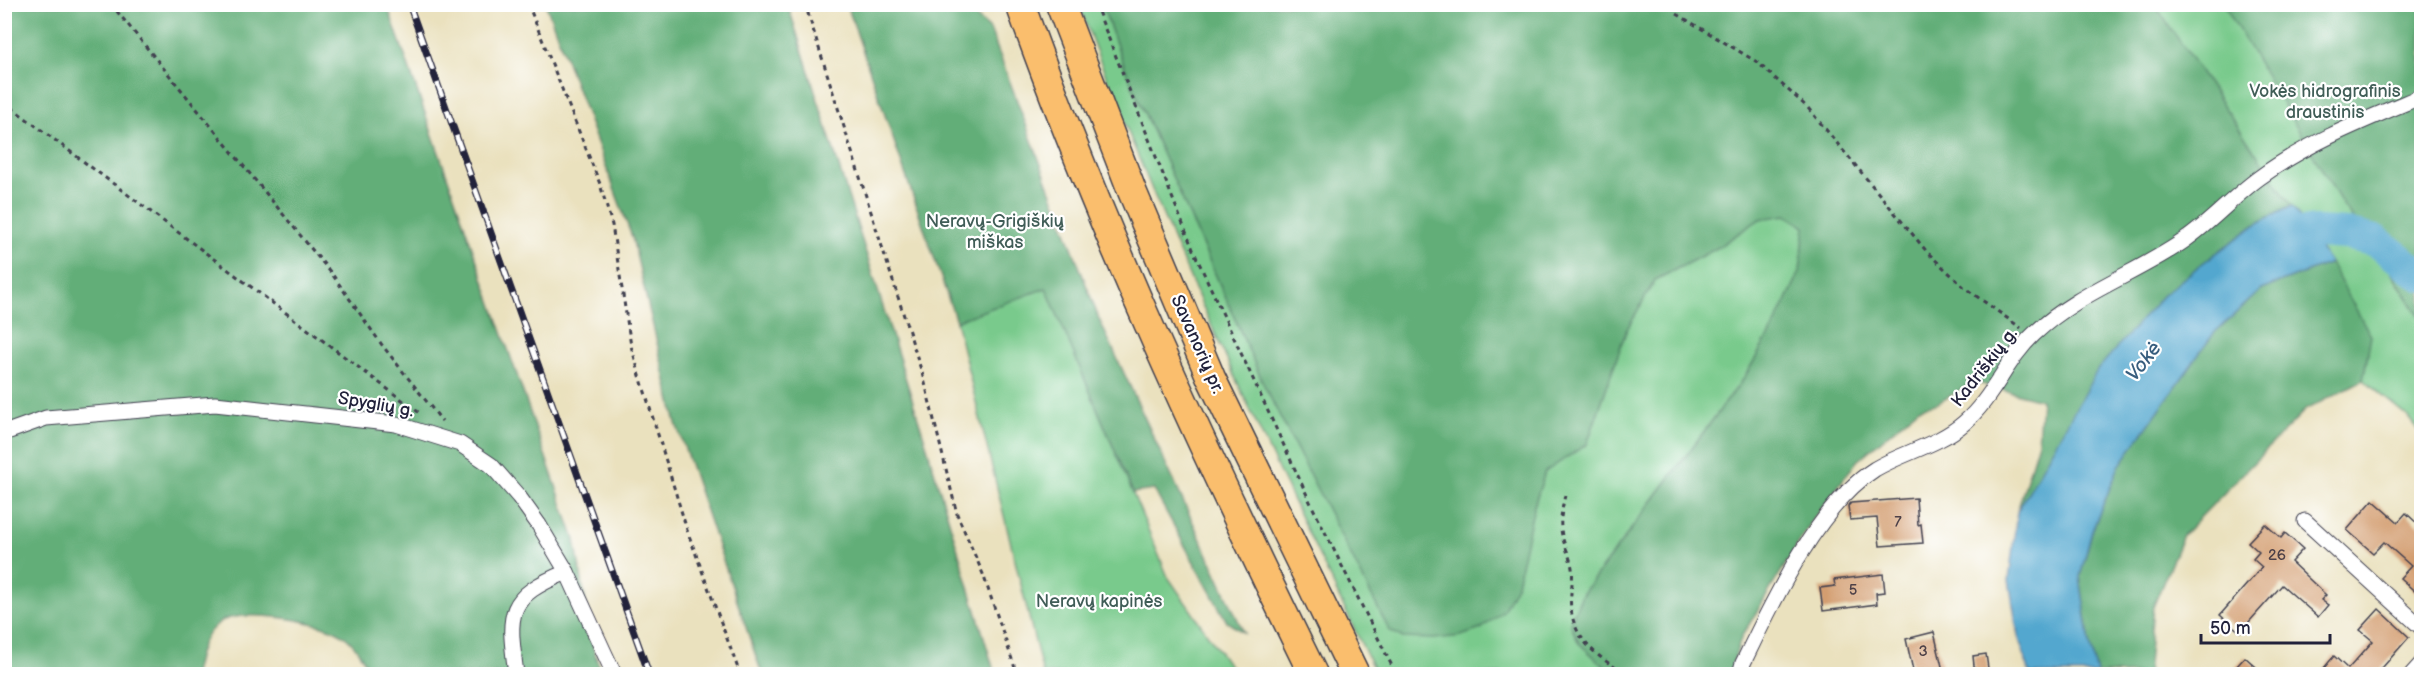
<svg xmlns="http://www.w3.org/2000/svg" width="2426" height="679" font-family="'Balsamiq Sans',sans-serif">
  <style>
    .green { fill: #79ca8c; stroke: #4e7664; stroke-width: 1.5 }
    .forest { fill: #62ae78; stroke: #42685a; stroke-width: 1.5 }
    .water { fill: #53a7cf; stroke: #3a6485; stroke-width: 1.5 }
    .lines { fill: none; stroke-linecap: round; stroke-linejoin: round }
    .river { stroke: #53a7cf; stroke-width: 32 }
    .building { fill: #d39d6f }
    .street-casing { stroke: #403f4f; stroke-width: 17 }
    .highway-casing { stroke: #403f4f; stroke-width: 31 }
    .path { stroke: #403f4f; stroke-width: 3; stroke-dasharray: 4.5 4.5; stroke-linecap: butt }
    .street { stroke: #fff; stroke-width: 15 }
    .highway { stroke: #fabe6d; stroke-width: 28 }
    .rail-casing { stroke: #22223b; stroke-width: 7 }
    .rail { stroke: #fff; stroke-width: 4.5; stroke-dasharray: 14; stroke-linecap: butt }
    .labels { text-anchor: middle; stroke-width: 4.5; stroke-linejoin: round; paint-order: stroke }
    .number-label { font-size: 15px; fill: #4e4148 }
    .park-label { font-size: 18px; fill: #405d57; stroke: #fff }
    .street-label { font-size: 18px; fill: #22223b; stroke: #fff }
    .water-label { font-size: 20px; font-style: italic; fill: #385e7e; stroke: #fff }
  </style>
  <rect width="100%" height="100%" fill="#fff"/>
  <filter id="ink" filterUnits="userSpaceOnUse"><feTurbulence type="fractalNoise" baseFrequency=".0167" numOctaves="2"/><feDisplacementMap in="SourceGraphic" scale="12" xChannelSelector="R" yChannelSelector="G"/><feConvolveMatrix kernelMatrix="1 2 1 2 8 2 1 2 1" color-interpolation-filters="sRGB"/></filter>
  <filter id="wash" filterUnits="userSpaceOnUse"><feTurbulence type="fractalNoise" baseFrequency=".008" numOctaves="4" result="noise"/><feDisplacementMap in="SourceGraphic" scale="24" xChannelSelector="R" yChannelSelector="G"/><feGaussianBlur stdDeviation="1.35" result="paint"/><feColorMatrix in="noise" values="0 0 0 0 0 0 0 0 0 0 0 0 0 0 0 0 0 1.4 0 .05"/><feComposite in="paint" operator="in"/></filter>
  <g filter="url(#wash)">
    <rect width="100%" height="100%" fill="#eae1be"/>
    <g class="green">
      <path d="M1079,5H1102L1127,73L1264,385L1389,629L1403,638L1534,506L1545,471L1587,444L1626,331L1655,280L1715,249L1760,219L1786,214L1805,227L1800,272L1774,327L1744,378L1582,595L1570,623L1579,643L1604,666L1606,674H1376C1270,454 1163,234 1079,5Z"/>
      <path d="M2152,5H2421L2385,262L2421,319V434L2407,416L2363,380L2368,353Z"/>
      <path d="M1046,287L1168,577L1235,674H1043L956,321Z"/>
    </g>
    <g class="forest">
      <path d="M4,5H387L575,540L594,651L602,674H370C363,658 356,644 341,634C320,620 240,608 220,622C201,636 199,654 194,674H5Z"/>
      <path d="M546,5H788L924,437L995,674H762L676,423L632,237Z"/>
      <path d="M847,5H963L990,29L1099,319L1244,633L1227,622L1154,490L1133,493L1046,288L956,321Z"/>
      <path d="M1102,5H2155L2292,206L2258,223L2200,265L2162,296L2057,443L2017,512L2038,442L2041,400L1974,382L1938,403L1919,408L1857,461L1810,524L1742,636L1729,674H1606L1604,666L1579,643L1570,623L1582,595L1744,378L1774,327L1800,272L1805,227L1786,215L1760,219L1715,249L1655,280L1626,331L1587,444L1545,472L1534,506L1517,584L1503,611L1481,629L1461,636L1434,639L1403,638L1389,630L1264,385L1127,73Z"/>
      <path d="M2224,5H2421V319L2395,277L2343,205Z"/>
      <path d="M2330,263L2371,336L2363,380L2305,410L2183,535L2153,607L2148,665L2149,674H2097L2090,644L2080,577L2092,531L2119,466L2214,333L2261,290Z"/>
    </g>
    <path class="water" d="M2292,206L2330,263L2261,290L2214,333L2119,466L2092,531L2080,577L2090,644L2097,674H2030L2018,636L2009,580L2017,512L2098,369L2162,296L2200,265L2258,223Z"/>
    <g class="lines">
      <path class="river" d="M2269,244L2293,235L2318,232L2346,234L2376,241L2422,276"/>
    </g>
    <g id="blocks">
      <g class="building">
        <path d="M1916,498L1918,525L1921,524L1923,543L1880,546L1877,518L1850,520L1848,506L1851,503Z"/>
        <path d="M2373,500L2398,522L2406,513L2421,527V597L2400,578L2411,566L2384,542L2373,553L2347,530Z"/>
        <path d="M2265,524L2281,538L2285,533L2303,549L2291,562L2326,595L2321,600L2328,605L2318,617L2282,585L2240,632L2220,615L2262,567L2253,559L2259,552L2248,542Z"/>
        <path d="M1883,574L1885,592L1876,593L1877,604L1823,611L1820,588L1835,586L1834,580Z"/>
        <path d="M2379,609L2409,637L2376,675H2318L2334,656L2348,669L2373,641L2360,630Z"/>
        <path d="M1934,632L1944,675H1914L1906,639Z"/>
        <path d="M1986,654L1989,675H1975L1973,656Z"/>
        <path d="M2245,657L2265,675H2229Z"/>
      </g>
    </g>
  </g>
  <g filter="url(#ink)">
    <use href="#blocks" fill-opacity="0" stroke="#403f4f" stroke-width="1.5"/>
    <g class="lines">
      <defs>
        <g id="street">
          <path d="M4,433L46,418L215,404L396,424L460,444L491,465L519,497L539,525L567,572L614,674"/>
          <path d="M2305,521L2422,628"/>
          <path d="M516,674C508,613 505,597 567,572"/>
          <path d="M1740,674L1743,663C1772,603 1818,505 1875,469C1904,452 1939,445 1964,423C1994,397 2006,360 2034,334C2080,291 2135,275 2185,240C2211,222 2233,197 2259,178C2308,142 2365,120 2422,96"/>
          <path d="M2412,674L2422,663"/>
        </g>
        <g id="highway">
          <path d="M1020,4C1102,234 1206,456 1313,674"/>
          <path d="M1060,4L1132,191L1211,378L1355,674"/>
        </g>
      </defs>
      <use href="#street" class="street-casing"/>
      <use href="#highway" class="highway-casing"/>
      <g class="path">
        <path d="M111,4L332,274L382,345L442,421"/>
        <path d="M528,4L600,184L612,225L631,346L687,530L740,674"/>
        <path d="M805,4L924,379L957,514L983,574L1017,674"/>
        <path d="M1095,4L1194,252L1312,506L1396,674"/>
        <path d="M1677,14L1757,62L1808,108L1928,253L1965,288L2021,328"/>
        <path d="M4,102L421,414"/>
        <path d="M1565,495C1563,505 1560,517 1561,527C1561,541 1570,554 1572,568C1574,582 1569,595 1571,609C1575,642 1599,657 1625,674"/>
      </g>
      <use href="#street" class="street"/>
      <use href="#highway" class="highway"/>
      <defs>
        <path id="rail" d="M409,4L649,674"/>
      </defs>
      <use href="#rail" class="rail-casing"/>
      <use href="#rail" class="rail"/>
    </g>
  </g>
  <g class="labels">
    <g class="number-label">
      <text x="1898" y="527">7</text>
      <text x="2277" y="560">26</text>
      <text x="1853" y="595">5</text>
      <text x="1923" y="656">3</text>
    </g>
    <g class="park-label">
      <text x="2325" y="97">Vokės hidrografinis<tspan x="2325" dy="21">draustinis</tspan></text>
      <text x="995" y="227">Neravų-Grigiškių<tspan x="995" dy="21">miškas</tspan></text>
      <text x="1099" y="607">Neravų kapinės</text>
    </g>
    <g class="street-label">
      <text transform="translate(1198 344) rotate(66)" y="6">Savanorių pr.</text>
      <text transform="translate(1984 367) rotate(-52)" y="6">Kadriškių g.</text>
      <text transform="translate(376 404) rotate(10)" y="6">Spyglių g.</text>
    </g>
    <g class="water-label">
      <text transform="translate(2143 361) rotate(-52)" y="7">Vokė</text>
    </g>
  </g>
  <rect width="2426" height="679" fill="none" stroke="#fff" stroke-width="24"/>
  <path d="M2201 634v9h129v-9" fill="none" stroke="#22223b" stroke-width="3"/>
  <text x="2210" y="634" font-size="18" fill="#22223b" stroke="#ffffff" stroke-width="4.5" paint-order="stroke">50 m</text>
</svg>
